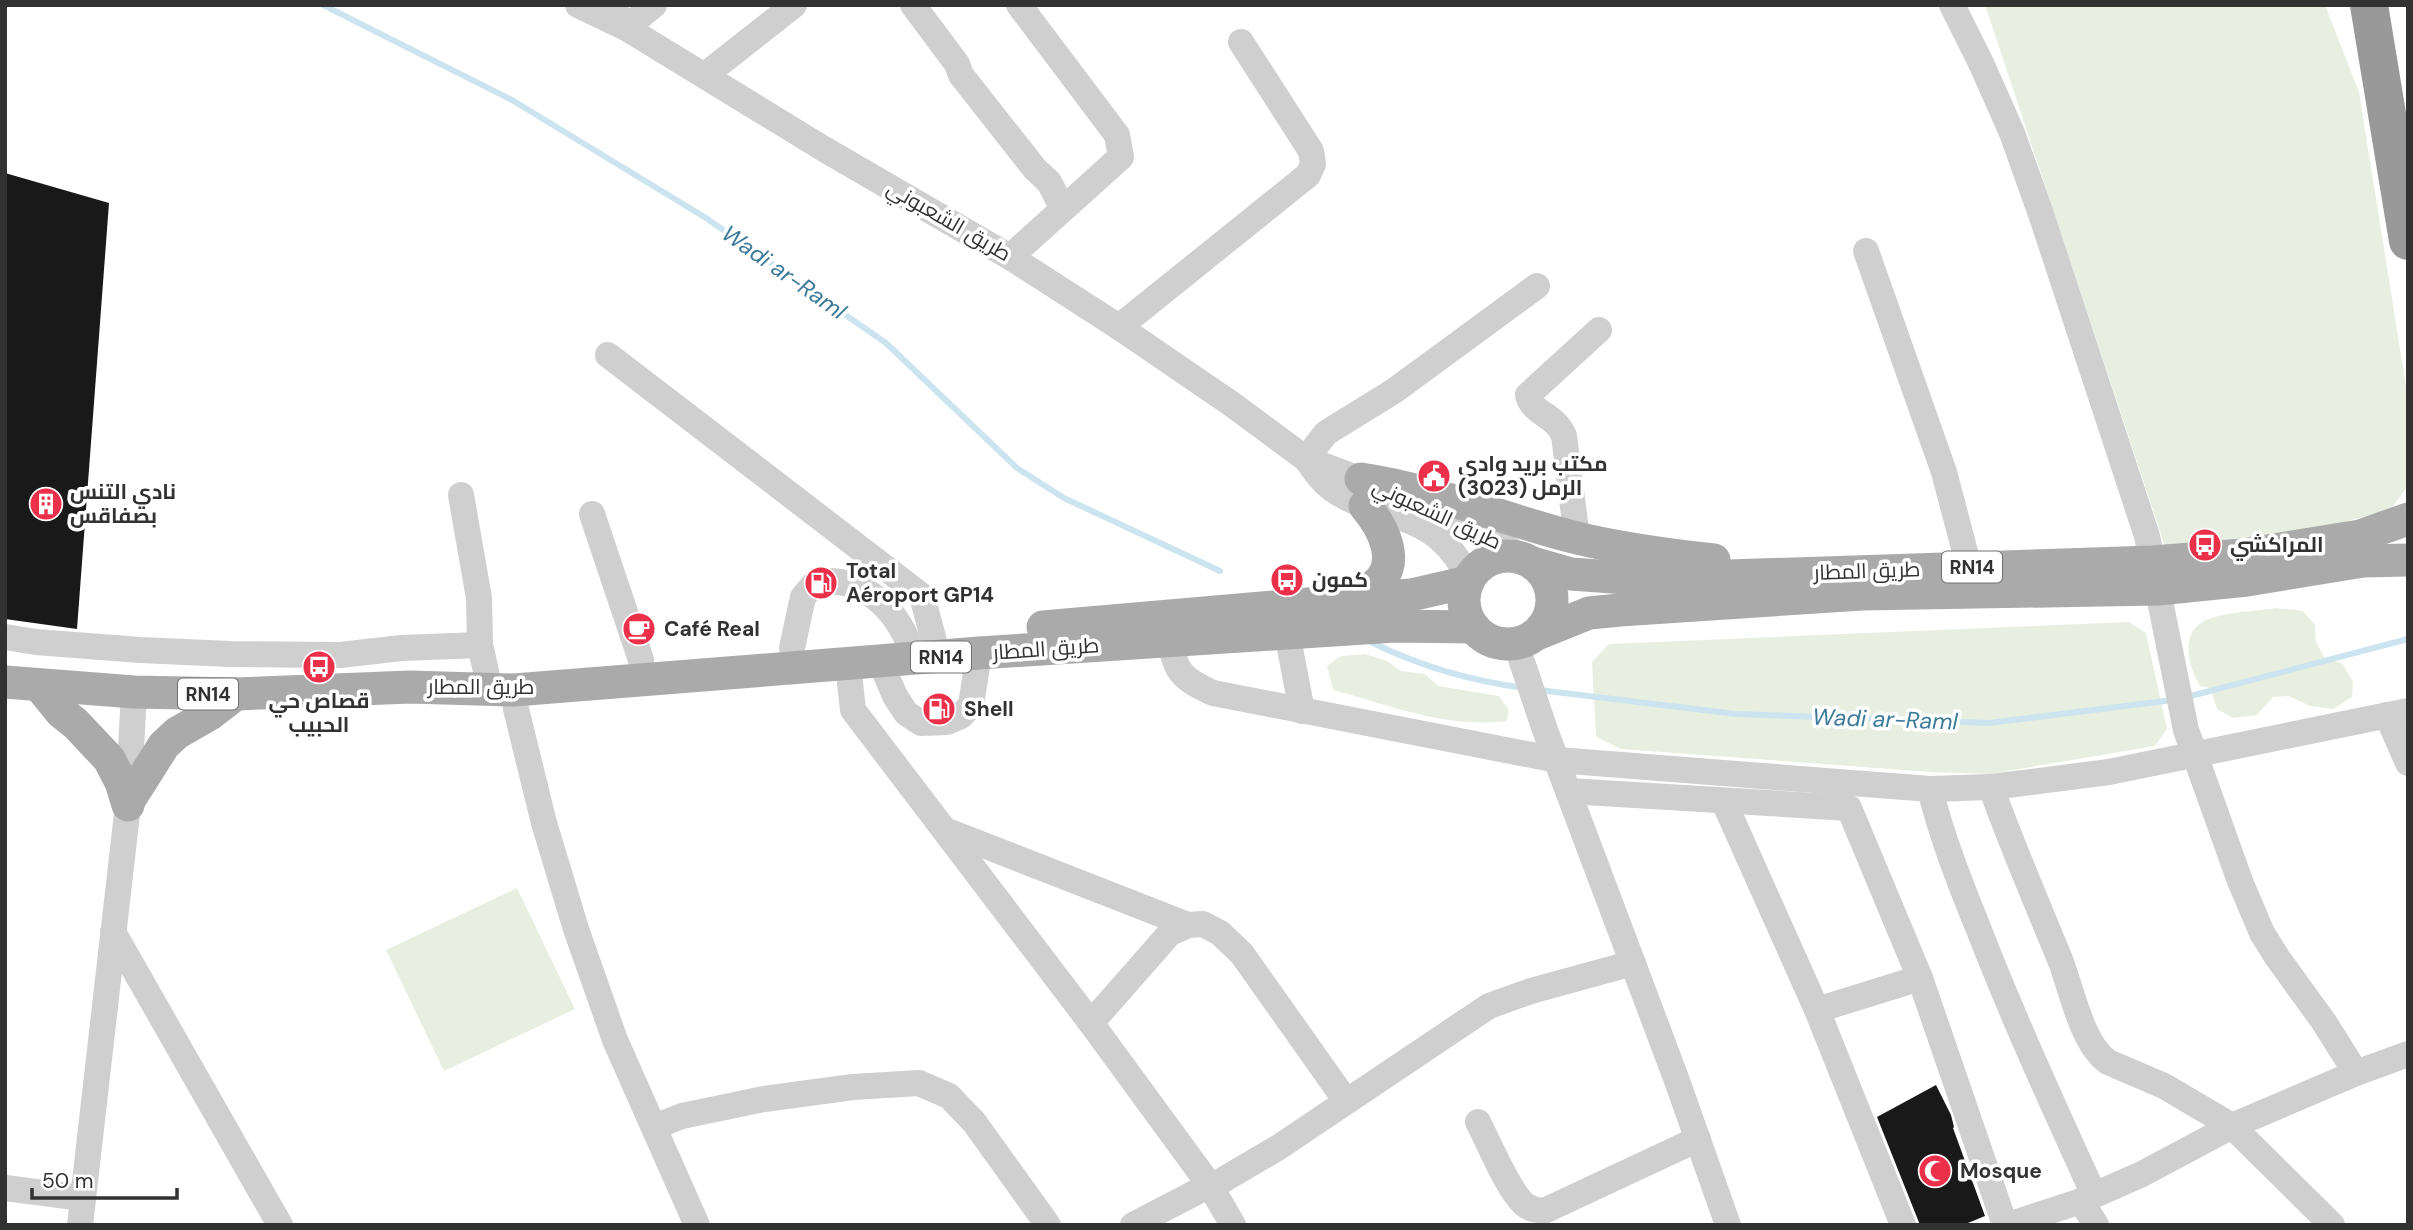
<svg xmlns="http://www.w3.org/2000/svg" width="2413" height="1230" font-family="'DM Sans',Cairo,sans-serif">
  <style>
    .green { fill: #e9efe0 }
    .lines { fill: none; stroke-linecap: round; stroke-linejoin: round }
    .stream { stroke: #cce4ef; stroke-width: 6 }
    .building { fill: #191919 }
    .minor { stroke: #cfcfcf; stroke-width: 26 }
    .major { stroke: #aaa; stroke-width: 33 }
    .highway { stroke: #999; stroke-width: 38 }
    .labels { text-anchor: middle; stroke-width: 7; stroke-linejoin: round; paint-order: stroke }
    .shield { fill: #fff; stroke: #707070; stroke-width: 2 }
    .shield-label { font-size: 19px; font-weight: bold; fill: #323232 }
    .street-label { font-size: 21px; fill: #323232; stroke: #fff }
    .poi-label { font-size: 21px; font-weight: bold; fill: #323232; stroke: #fff; text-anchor: start }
    .water-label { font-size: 23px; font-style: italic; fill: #3b7a99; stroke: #fff }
  </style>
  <rect width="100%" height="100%" fill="#fff"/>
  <g class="green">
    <path d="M1985,5H2325L2359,92L2408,399V485L2394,505L2385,511L2333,525L2278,534L2165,546Z"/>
    <path d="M2276,608L2303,611L2315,625L2316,642L2324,657L2343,664L2353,682L2352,697L2333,709L2310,706L2289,696L2273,697L2257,715L2233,718L2217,709L2210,688L2200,686C2187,665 2179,630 2209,619C2225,612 2258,611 2276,608Z"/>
    <path d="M2129,622L2146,633L2167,729L2155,746L1989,774L1930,772L1621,749L1596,737L1592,662L1609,644Z"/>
    <path d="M1365,654L1387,661L1401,671L1425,674L1438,686L1499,696L1509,710L1507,721C1448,729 1389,705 1333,690L1327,666L1341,656Z"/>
    <path d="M517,888L575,1009L444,1071L386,950Z"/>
  </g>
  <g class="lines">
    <g class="stream">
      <path d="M323,5L512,100L706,218L886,343L1017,468L1064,498L1220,571"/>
      <path d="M1369,641C1419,666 1470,681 1525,688"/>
      <path d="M1539,690L1736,714L1989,723L2173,700"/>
      <path d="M2187,697L2408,639"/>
    </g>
  </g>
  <g class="building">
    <path d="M5,173L109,203L77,629L5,619Z"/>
    <path d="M1936,1085L1951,1115L1954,1127L1953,1128L1985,1216L1963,1225H1920L1877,1117Z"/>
  </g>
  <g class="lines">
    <g class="minor">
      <path d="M578,5L626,28L824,149L1010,257L1119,327L1233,405L1306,459L1378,486"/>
      <path d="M913,5L957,64L961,75L1035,169L1049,182L1063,209"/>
      <path d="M1952,5L1981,63L2012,133L2041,214L2147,536L2186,730L2240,881L2262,933L2277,957L2324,1022L2356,1073"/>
      <path d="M619,16L626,28L654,5"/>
      <path d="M705,75L794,5"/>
      <path d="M1866,251L1944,472L1969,567"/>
      <path d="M1010,257L1121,157L1117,135L1019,5"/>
      <path d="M1119,327L1308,175L1313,164L1311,151L1241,42"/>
      <path d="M608,355L922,596L933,637L936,657"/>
      <path d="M1306,459L1326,433L1394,391L1537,286"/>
      <path d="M1307,460C1314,470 1321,481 1332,489C1364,513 1410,512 1440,539C1453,550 1461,564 1469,579"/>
      <path d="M461,495L479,598L480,645"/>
      <path d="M1427,506L1480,531L1527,560"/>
      <path d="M592,514L641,660"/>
      <path d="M1577,538L1564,436C1555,414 1532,414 1528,395L1599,330"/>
      <path d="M1287,633L1302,711"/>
      <path d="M5,637L36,642L140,650L230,654L340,655L402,648L480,645L486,671L487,690"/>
      <path d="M1171,641C1174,673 1185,680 1213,693L1557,760L1930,789L1991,787"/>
      <path d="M1516,644L1545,730L1676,1078L1728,1225"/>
      <path d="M792,648L803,597L816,582C858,576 890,602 907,639"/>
      <path d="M880,661L895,696L906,713L921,723L947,722L961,716L971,705L979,653"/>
      <path d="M848,664L853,710L1091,1023L1211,1187L1279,1147L1489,1006L1531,991L1633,963"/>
      <path d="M514,690L516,709L544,823L576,929L615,1040L697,1225"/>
      <path d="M2387,715L2408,763"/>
      <path d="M1930,789C1942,838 1960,883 1979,930C2014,1020 2054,1107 2094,1195"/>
      <path d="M1568,791L1849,808L1920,978L2005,1225"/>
      <path d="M1724,802L1817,1010L1903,1225"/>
      <path d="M945,830L1188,925"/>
      <path d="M113,932L280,1225"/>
      <path d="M1817,1010L1920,978"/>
      <path d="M1091,1023L1170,933L1188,925L1203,924L1220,933L1242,954L1346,1101"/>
      <path d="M1478,1122C1489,1143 1508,1190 1524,1204C1529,1209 1537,1210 1544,1211L1698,1139"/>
      <path d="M654,1127L682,1116L764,1099L853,1087L919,1083L949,1096L974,1122L1048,1225"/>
      <path d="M1211,1187L1233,1225"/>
      <path d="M5,1188L83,1198"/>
      <path d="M2081,1201L2096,1225"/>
      <path d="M80,1225L128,805L134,692"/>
      <path d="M1133,1225L1210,1185"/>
      <path d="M2008,1225L2081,1201L2142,1174L2232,1126L2356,1073L2408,1054"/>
      <path d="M2332,1225L2232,1126L2164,1086L2108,1062C2082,1044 2072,991 2061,962C2037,903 2012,846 1991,787L2109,772L2408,711"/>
    </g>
    <g class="major">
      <path d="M1361,479C1436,490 1504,520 1577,538C1622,549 1668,555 1714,560"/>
      <circle cx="1508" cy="600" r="44"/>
      <path d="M1533,563L1571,574L1640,579L2153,562L2242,555L2360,536L2408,519"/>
      <path d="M1348,596C1356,593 1367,591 1374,586C1403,565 1383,527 1365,506"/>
      <path d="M1043,627L1411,595L1468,582"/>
      <path d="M1537,634L1589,613L1620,610L1862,594L2158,589L2247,580L2363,561L2408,560"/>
      <path d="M5,682L134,692L236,694L410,687L514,690L979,653L1287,633L1395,626L1473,627"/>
      <path d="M39,685L61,712L76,724L109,759L121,782L128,805"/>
      <path d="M128,802L164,745L177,733L210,714L236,694"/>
    </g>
    <path class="highway" d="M2369,5L2408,241"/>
  </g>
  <defs>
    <symbol id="civic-disc" viewBox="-11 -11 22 22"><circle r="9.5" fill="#ed3049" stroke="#fff"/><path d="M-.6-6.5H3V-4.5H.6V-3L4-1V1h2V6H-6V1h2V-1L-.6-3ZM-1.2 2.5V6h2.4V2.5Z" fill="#fff"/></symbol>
    <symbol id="building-disc" viewBox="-11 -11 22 22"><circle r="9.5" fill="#ed3049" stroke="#fff"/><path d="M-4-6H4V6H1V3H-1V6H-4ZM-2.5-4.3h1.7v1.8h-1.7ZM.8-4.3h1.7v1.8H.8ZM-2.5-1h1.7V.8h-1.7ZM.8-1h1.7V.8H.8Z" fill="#fff"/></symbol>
    <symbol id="bus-disc" viewBox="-11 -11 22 22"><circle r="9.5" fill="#ed3049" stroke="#fff"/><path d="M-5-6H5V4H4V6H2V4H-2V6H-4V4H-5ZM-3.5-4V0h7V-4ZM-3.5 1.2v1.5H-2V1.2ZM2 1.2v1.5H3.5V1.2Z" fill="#fff"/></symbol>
    <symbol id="fuel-disc" viewBox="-11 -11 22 22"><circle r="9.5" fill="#ed3049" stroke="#fff"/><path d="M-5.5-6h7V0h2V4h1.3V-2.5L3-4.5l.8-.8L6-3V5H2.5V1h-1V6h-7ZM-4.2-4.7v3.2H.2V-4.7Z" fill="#fff"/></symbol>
    <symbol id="cafe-disc" viewBox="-11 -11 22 22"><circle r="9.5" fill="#ed3049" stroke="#fff"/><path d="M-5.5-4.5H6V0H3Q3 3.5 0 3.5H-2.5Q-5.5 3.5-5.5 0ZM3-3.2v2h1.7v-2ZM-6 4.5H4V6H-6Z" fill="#fff"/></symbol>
    <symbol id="mosque-disc" viewBox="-11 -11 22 22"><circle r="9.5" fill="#ed3049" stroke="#fff"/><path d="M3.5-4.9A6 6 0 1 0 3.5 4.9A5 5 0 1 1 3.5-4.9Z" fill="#fff"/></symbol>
  </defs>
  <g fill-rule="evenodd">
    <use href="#civic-disc" x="1415" y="457" width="38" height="38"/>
    <use href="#building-disc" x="27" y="485" width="38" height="38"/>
    <use href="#bus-disc" x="2186" y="526" width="38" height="38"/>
    <use href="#bus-disc" x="1268" y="561" width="38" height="38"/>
    <use href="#fuel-disc" x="802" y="564" width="38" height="38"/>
    <use href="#cafe-disc" x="620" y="610" width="38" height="38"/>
    <use href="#bus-disc" x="300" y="648" width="38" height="38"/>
    <use href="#fuel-disc" x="920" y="690" width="38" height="38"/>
    <use href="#mosque-disc" x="1916" y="1152" width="38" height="38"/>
  </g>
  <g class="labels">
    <g class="shield">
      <rect x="1942" y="551.5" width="60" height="31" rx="5"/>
      <rect x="911" y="641.5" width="60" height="31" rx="5"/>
      <rect x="178" y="678.5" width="60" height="31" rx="5"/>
    </g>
    <g class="shield-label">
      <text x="1972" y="574">RN14</text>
      <text x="941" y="664">RN14</text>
      <text x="208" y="701">RN14</text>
    </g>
    <g class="street-label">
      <text transform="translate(949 221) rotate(30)" y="7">طريق الشعبوني</text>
      <text transform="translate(1437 514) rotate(25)" y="7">طريق الشعبوني</text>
      <text transform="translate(1867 571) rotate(-2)" y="7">طريق المطار</text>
      <text transform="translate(1046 649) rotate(-4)" y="7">طريق المطار</text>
      <text x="481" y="694">طريق المطار</text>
    </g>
    <g class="poi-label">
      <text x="1458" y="471">مكتب بريد وادي<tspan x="1458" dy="24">الرمل (3023)</tspan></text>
      <text x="70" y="499">نادي التنس<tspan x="70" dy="24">بصفاقس</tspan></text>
      <text x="2230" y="552">المراكشي</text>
      <text x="846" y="578">Total<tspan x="846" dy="24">Aéroport GP14</tspan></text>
      <text x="1312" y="587">كمون</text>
      <text x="664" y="636">Café Real</text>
      <text x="319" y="708" text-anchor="middle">قصاص حي<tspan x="319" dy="24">الحبيب</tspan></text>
      <text x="964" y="716">Shell</text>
      <text x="1960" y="1178">Mosque</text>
    </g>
    <g class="water-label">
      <text transform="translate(784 272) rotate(35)" y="8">Wadi ar-Raml</text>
      <text transform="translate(1885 719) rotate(2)" y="8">Wadi ar-Raml</text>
    </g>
  </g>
  <rect width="2413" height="1230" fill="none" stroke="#323232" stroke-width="14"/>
  <path d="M32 1188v10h145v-10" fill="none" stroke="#323232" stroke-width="3.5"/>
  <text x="42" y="1188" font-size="21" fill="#323232" stroke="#ffffff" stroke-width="5" paint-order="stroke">50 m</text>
</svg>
